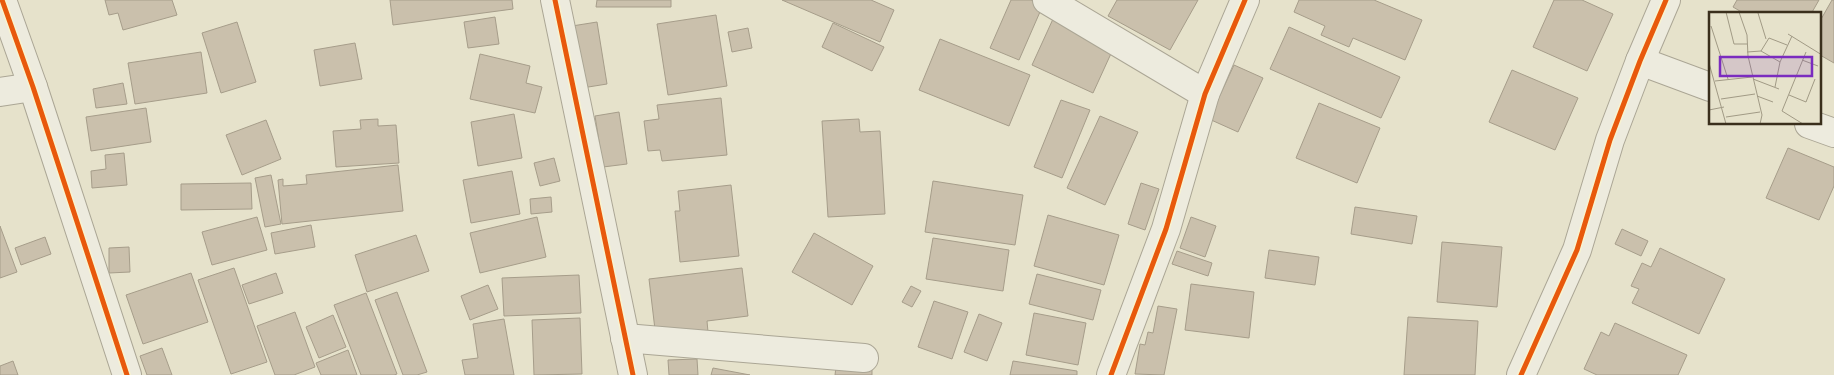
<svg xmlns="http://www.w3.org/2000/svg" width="1834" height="375" font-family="'Source Serif 4',serif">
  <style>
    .building { fill: #cac0ac; stroke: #a69d8a }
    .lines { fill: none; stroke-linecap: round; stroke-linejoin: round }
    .minor-casing { stroke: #aba695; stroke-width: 30 }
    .minor { stroke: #edebde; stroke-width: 28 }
    .cycleway-casing { stroke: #f8f3d0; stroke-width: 8 }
    .cycleway { stroke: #e8590c; stroke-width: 5 }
    .inset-road { fill: none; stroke: #a19a85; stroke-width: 1 }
    .view { fill: #7b2cbf; fill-opacity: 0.15; stroke: #7b2cbf; stroke-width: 2.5 }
    .inset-edge { fill: none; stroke: #3a2f1c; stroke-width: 2.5 }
  </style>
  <rect width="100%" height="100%" fill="#e6e2cb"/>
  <g class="building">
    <path d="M172,0L177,15L123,30L118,13L109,15L105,0Z"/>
    <path d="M390,0H512L513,9L393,25Z"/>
    <path d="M597,0H671V7H596Z"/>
    <path d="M782,0H871L894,10L880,42Z"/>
    <path d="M1011,0H1031L1043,5L1019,60L990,48Z"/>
    <path d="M1117,0H1198L1170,50L1108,16Z"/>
    <path d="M1299,0H1374L1422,20L1405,60L1353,38L1349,47L1321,35L1325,26L1294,12Z"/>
    <path d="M1554,0H1582L1613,14L1587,71L1533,47Z"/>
    <path d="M1737,0H1819L1811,14H1745L1733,7Z"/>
    <path d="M1832,0H1834V63L1820,55V21Z"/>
    <path d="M716,15L727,86L668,95L657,24Z"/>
    <path d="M495,17L499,44L468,48L464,22Z"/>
    <path d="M1053,19L1114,47L1093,93L1032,65Z"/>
    <path d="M237,22L256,82L221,93L202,33Z"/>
    <path d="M597,22L607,84L582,88L572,26Z"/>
    <path d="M833,23L884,47L872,71L822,47Z"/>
    <path d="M1289,27L1400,77L1381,118L1270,69Z"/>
    <path d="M748,28L752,48L732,52L728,32Z"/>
    <path d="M940,39L1030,75L1009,126L919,90Z"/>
    <path d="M355,43L362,79L320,86L314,50Z"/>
    <path d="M201,52L207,93L135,104L128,63Z"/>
    <path d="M480,54L530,66L526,83L542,87L535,113L470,99Z"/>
    <path d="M1234,65L1263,78L1238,132L1209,119Z"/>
    <path d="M1512,70L1578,98L1555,150L1489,122Z"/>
    <path d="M123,83L127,104L96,108L93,89Z"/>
    <path d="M721,98L727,155L662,161L660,150L648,151L644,121L659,119L657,105Z"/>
    <path d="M1061,100L1090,110L1062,178L1034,167Z"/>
    <path d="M1319,103L1380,128L1357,183L1296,158Z"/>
    <path d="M146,108L151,142L91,151L86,117Z"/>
    <path d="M619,112L627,164L603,167L595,116Z"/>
    <path d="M514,114L522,158L478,166L471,122Z"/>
    <path d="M1100,116L1138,132L1105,205L1067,188Z"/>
    <path d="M378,119V126L396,125L399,163L336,167L333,131L361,129L360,120Z"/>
    <path d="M859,119L860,132L880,131L885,214L828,217L822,121Z"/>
    <path d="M266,120L281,159L242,175L226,135Z"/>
    <path d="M1788,148L1834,167V186L1819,220L1766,198Z"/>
    <path d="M124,153L127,185L92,188L91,171L106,169L105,155Z"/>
    <path d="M554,158L560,181L540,186L534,163Z"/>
    <path d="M398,165L403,211L282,224L278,180L283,179V186L307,184L306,175Z"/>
    <path d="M512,171L520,214L471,223L463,180Z"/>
    <path d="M271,175L281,224L265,227L255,178Z"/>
    <path d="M933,181L1023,195L1015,245L925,232Z"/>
    <path d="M251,183L252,209L181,210V184Z"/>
    <path d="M1141,183L1159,189L1145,230L1128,224Z"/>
    <path d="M731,185L739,256L680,262L675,211H680L678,191Z"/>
    <path d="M551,197L552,212L531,214L530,199Z"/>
    <path d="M1355,207L1417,216L1412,244L1351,234Z"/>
    <path d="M1048,215L1119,235L1104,285L1034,266Z"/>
    <path d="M257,217L267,250L212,265L202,232Z"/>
    <path d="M537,217L546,257L480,273L470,233Z"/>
    <path d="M1191,217L1216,226L1205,257L1180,248Z"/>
    <path d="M311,225L315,247L275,254L271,233Z"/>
    <path d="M0,226L17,272L0,278Z"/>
    <path d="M1622,229L1648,241L1641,256L1615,244Z"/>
    <path d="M814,233L873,266L852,305L792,272Z"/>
    <path d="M416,235L429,271L367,292L355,255Z"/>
    <path d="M45,237L51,254L21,265L15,248Z"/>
    <path d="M933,238L1009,250L1003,291L926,279Z"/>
    <path d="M1442,242L1502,247L1497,307L1437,302Z"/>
    <path d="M129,247L130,272L109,273V248Z"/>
    <path d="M1660,248L1725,279L1699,334L1632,303L1639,289L1631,286L1642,263L1651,267Z"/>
    <path d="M1269,250L1319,257L1315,285L1265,278Z"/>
    <path d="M1177,251L1212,263L1208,276L1172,264Z"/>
    <path d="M234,268L267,362L231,374L198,280Z"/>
    <path d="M742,268L748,316L707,321L708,332L656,338L649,279Z"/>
    <path d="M191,273L208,322L143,344L126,295Z"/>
    <path d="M276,273L283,293L249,304L242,285Z"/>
    <path d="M1037,274L1101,290L1093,320L1029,304Z"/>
    <path d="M579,275L581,313L504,316L502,278Z"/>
    <path d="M1191,284L1254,292L1249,338L1185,330Z"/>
    <path d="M488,285L498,309L470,320L461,296Z"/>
    <path d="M911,286L921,291L912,307L902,302Z"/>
    <path d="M397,292L427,372L417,375H403L375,300Z"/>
    <path d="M366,293L397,374L394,375H361L334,305Z"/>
    <path d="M934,301L968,312L952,359L918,347Z"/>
    <path d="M1158,306L1177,309L1164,375L1135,374L1140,344L1145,345L1148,332L1153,333Z"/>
    <path d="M295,312L315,367L294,375H275L257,326Z"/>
    <path d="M1034,313L1086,323L1078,365L1026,355Z"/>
    <path d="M979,314L1002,323L987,361L964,352Z"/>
    <path d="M333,315L346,347L319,358L306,327Z"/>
    <path d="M1408,317L1478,321L1475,375H1404Z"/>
    <path d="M580,318L582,374L534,375L532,320Z"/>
    <path d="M504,319L514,375H465L462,360L478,358L473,324Z"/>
    <path d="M1615,323L1687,355L1678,375H1597L1584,369L1601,332L1609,336Z"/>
    <path d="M162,348L172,375H147L140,356Z"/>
    <path d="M348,350L357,375H321L316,363Z"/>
    <path d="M697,359L698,375H669L668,360Z"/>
    <path d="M13,361L18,375H0V366Z"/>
    <path d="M1013,361L1077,371V375H1010Z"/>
    <path d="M836,367L872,369V375H835Z"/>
    <path d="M713,368L750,375H711Z"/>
  </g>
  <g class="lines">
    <defs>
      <g id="minor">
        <path d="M2,0L33,87L127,375"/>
        <path d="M555,0L633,375"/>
        <path d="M1047,0L1205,94"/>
        <path d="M1640,61L1710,87"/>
        <path d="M0,92L33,87"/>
        <path d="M1809,124L1834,133"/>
        <path d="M625,338L864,358"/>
        <path d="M1111,375L1166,229L1205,94L1245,0"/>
        <path d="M1521,375L1577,250L1610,140L1640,61L1666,0"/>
      </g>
    </defs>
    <use href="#minor" class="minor-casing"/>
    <use href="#minor" class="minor"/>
    <defs>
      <g id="cycleway">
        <path d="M2,0L33,87L127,375"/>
        <path d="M555,0L633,375"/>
        <path d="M1111,375L1166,229L1205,94L1245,0"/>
        <path d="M1521,375L1577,250L1610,140L1640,61L1666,0"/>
      </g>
    </defs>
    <use href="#cycleway" class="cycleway-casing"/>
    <use href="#cycleway" class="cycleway"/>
  </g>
  <g transform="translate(1709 12)">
    <rect width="112" height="112" fill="#e6e2cb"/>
    <path class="inset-road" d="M17,0L25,32H38M30,0L38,23L39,44L53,103L51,112M49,1L57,27M2,14L19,67M79,22L113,43M52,39L60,26L78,33M38,40L52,39L71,50M93,48L109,54M0,51L17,112M44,67L70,77M6,69L43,65M66,75L71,50L83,24M80,83L97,90L106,67M48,84L64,90M12,87L46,82M0,98L15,95M17,105L51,100M94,112L73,99L97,40"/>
    <path class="view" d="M11,45H103V64H11Z"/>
    <rect width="112" height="112" class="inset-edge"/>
  </g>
</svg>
